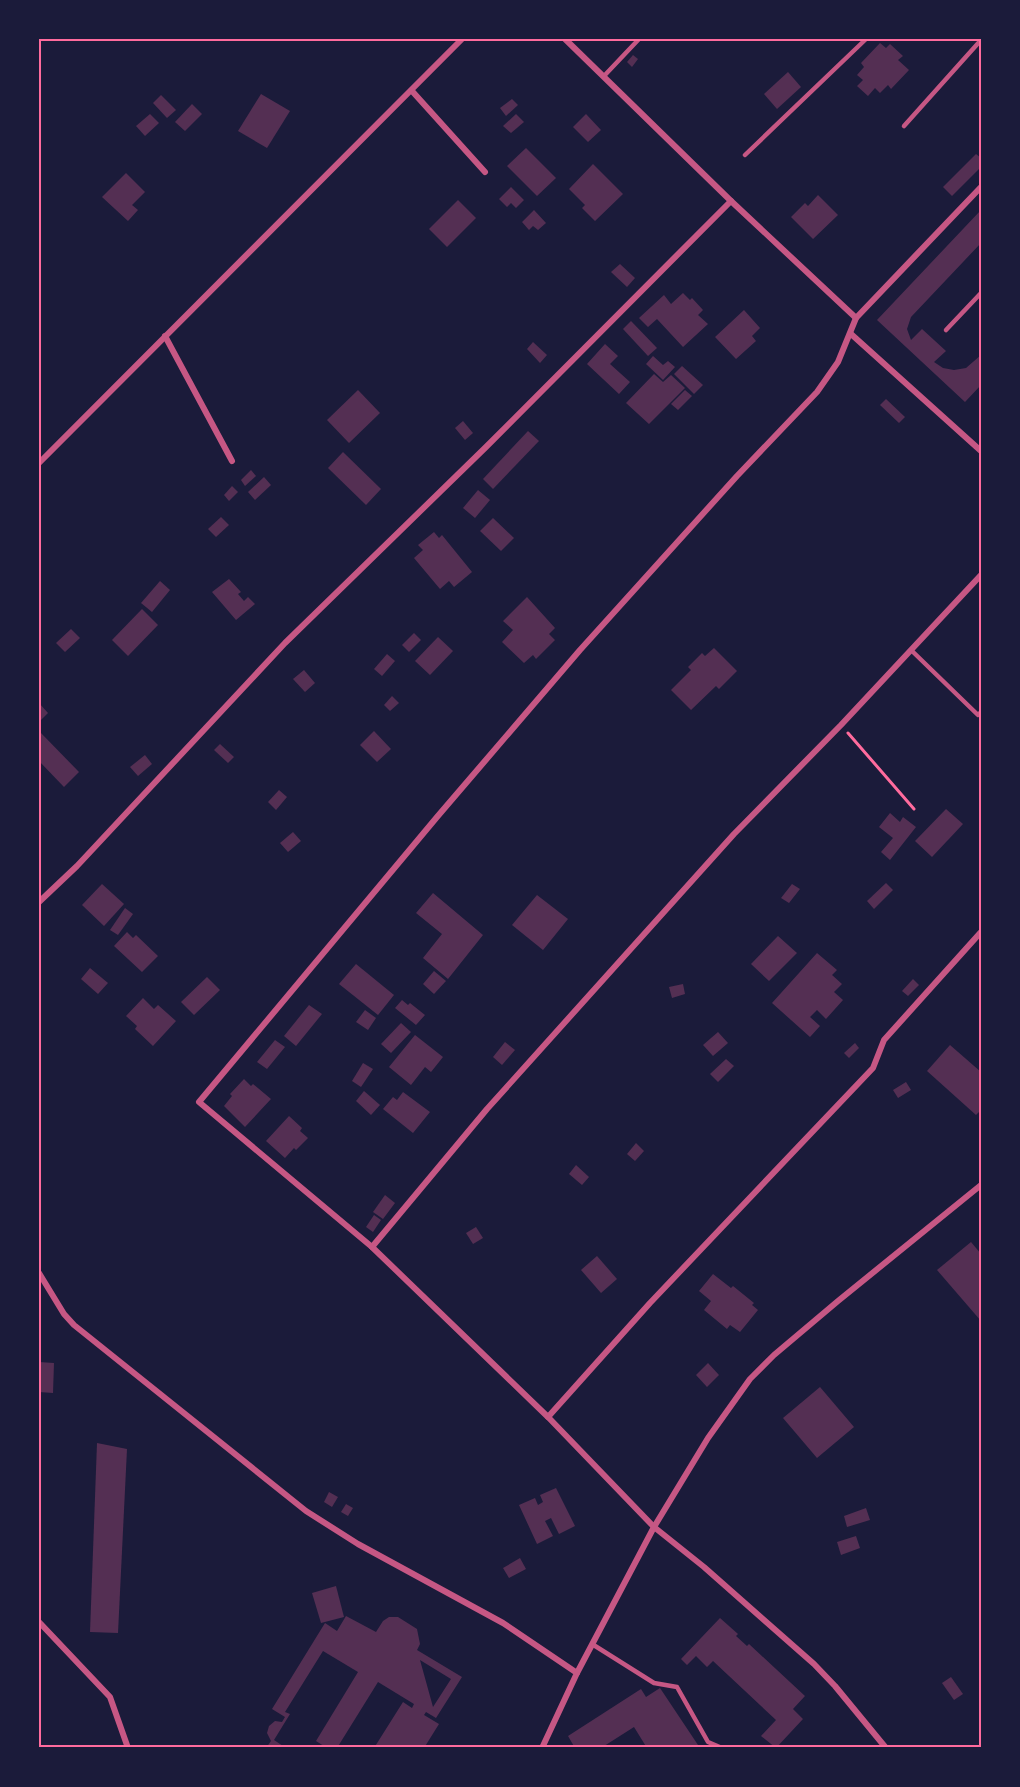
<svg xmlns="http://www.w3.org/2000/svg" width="1020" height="1787" font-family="'Work Sans',sans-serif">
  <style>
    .building { fill: #542f53; fill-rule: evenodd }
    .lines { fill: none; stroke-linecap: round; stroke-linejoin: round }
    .path { stroke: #ff6b9d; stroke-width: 3 }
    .service { stroke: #c65784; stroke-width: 4.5 }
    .minor { stroke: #c65784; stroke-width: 6 }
    .neatline { fill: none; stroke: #ff6b9d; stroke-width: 2 }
  </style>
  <rect width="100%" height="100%" fill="#1b1b3a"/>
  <g class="building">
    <path d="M880,43L886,48L890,44L903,56L898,60L909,70L891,89L888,85L880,93L875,88L868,96L857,86L863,80L857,75L864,67L861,63Z"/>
    <path d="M633,55L638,59L632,67L627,62Z"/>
    <path d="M788,72L801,87L777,109L764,94Z"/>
    <path d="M261,94L290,111L267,148L238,131Z"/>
    <path d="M161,95L176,110L167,118L153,103Z"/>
    <path d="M512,99L518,105L506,116L500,108Z"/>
    <path d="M192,104L202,114L185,131L175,122Z"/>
    <path d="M150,114L159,123L145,136L136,126Z"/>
    <path d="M516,114L524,122L511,133L503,126Z"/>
    <path d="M586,114L601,130L588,142L573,127Z"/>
    <path d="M526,148L556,178L537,196L507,166Z"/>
    <path d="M976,154L981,158V167L952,196L943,187Z"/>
    <path d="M593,164L623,194L595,221L582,208L585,205L569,189Z"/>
    <path d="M126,173L145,192L132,205L138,210L128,221L102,197Z"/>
    <path d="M511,187L524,200L516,208L511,203L507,207L499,199Z"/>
    <path d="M818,195L838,215L813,239L791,217L805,203L808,206Z"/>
    <path d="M458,200L476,218L447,247L429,229Z"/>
    <path d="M534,210L546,223L538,230L533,226L529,230L522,222Z"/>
    <path d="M981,210V243L911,317L907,329L911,340L922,329L946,351L934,362L943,368L954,370L966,368L981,355V385L965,402L877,320Z"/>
    <path d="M620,264L635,278L627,287L611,272Z"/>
    <path d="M683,293L690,300L692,298L703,310L698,315L708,324L683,347L657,319L648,327L639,318L664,295L671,304Z"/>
    <path d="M744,310L760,328L752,336L756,341L736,359L715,337Z"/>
    <path d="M631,321L657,348L648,356L623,329Z"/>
    <path d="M533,342L547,355L540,363L527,349Z"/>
    <path d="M605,344L618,356L610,364L630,382L619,394L587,364Z"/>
    <path d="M653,356L663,365L668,361L675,367L663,380L646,364Z"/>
    <path d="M682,366L703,385L694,394L674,374Z"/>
    <path d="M654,374L663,382L671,375L685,388L649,424L626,403Z"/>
    <path d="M358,390L380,413L349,443L327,420Z"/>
    <path d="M685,390L692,396L678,410L671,404Z"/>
    <path d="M886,399L905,417L899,423L880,405Z"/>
    <path d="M463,421L473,433L465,440L455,428Z"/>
    <path d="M528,431L539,441L493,489L483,479Z"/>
    <path d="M343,452L381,489L366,505L328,468Z"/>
    <path d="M251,470L256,476L245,486L241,480Z"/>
    <path d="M264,477L271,485L255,500L248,492Z"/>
    <path d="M232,486L238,492L229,501L224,495Z"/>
    <path d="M478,490L490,500L475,518L463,508Z"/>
    <path d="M221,517L229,525L216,537L208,529Z"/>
    <path d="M493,518L514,538L501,551L480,531Z"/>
    <path d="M434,532L439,538L442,535L472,572L454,587L449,581L440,589L414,558L423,550L418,545Z"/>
    <path d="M229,579L241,592L238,594L244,601L248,597L255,604L236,620L212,592Z"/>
    <path d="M160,581L170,590L152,612L141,603Z"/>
    <path d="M527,597L555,628L549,634L555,640L536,659L533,655L524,663L502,642L513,630L503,621Z"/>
    <path d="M142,609L158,625L128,656L112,640Z"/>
    <path d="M71,629L80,638L65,652L56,643Z"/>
    <path d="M414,633L421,640L409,652L402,645Z"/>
    <path d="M438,637L453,651L430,675L415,661Z"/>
    <path d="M714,648L737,671L719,689L716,686L691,710L671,690L691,670L688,667L702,653L705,656Z"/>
    <path d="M387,654L395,661L382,676L374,669Z"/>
    <path d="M304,670L315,683L305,692L293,679Z"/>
    <path d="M392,696L399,703L390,711L384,705Z"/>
    <path d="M39,703L48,713L39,722Z"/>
    <path d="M374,731L391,749L377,762L360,745Z"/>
    <path d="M40,732L79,772L64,787L39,761Z"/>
    <path d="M220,744L234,757L228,763L214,750Z"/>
    <path d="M145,755L152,764L138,776L130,767Z"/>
    <path d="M279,790L287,797L276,810L268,802Z"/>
    <path d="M946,809L963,824L932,857L915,841Z"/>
    <path d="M890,813L900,822L903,817L916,827L890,860L881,852L893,838L879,827Z"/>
    <path d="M293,832L301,841L288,852L280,843Z"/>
    <path d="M886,883L893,890L874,909L867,901Z"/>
    <path d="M102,884L124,904L104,926L82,905Z"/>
    <path d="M792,884L800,889L789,903L781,898Z"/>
    <path d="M433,893L483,935L448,979L423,958L442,934L416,913Z"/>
    <path d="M537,895L568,919L543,950L512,925Z"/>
    <path d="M125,908L133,914L118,935L110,930Z"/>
    <path d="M127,932L133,938L136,935L158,956L142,972L114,946Z"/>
    <path d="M778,936L797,953L769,981L751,964Z"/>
    <path d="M817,953L837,970L832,975L842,984L834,992L843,1000L826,1019L817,1010L810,1017L820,1026L810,1037L772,1003Z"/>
    <path d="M356,964L394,995L378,1015L339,984Z"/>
    <path d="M90,968L108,983L98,994L81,979Z"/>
    <path d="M434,971L446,981L434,994L423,984Z"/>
    <path d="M207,977L220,990L194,1015L181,1002Z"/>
    <path d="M913,979L919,985L908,996L902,991Z"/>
    <path d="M683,984L685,994L672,998L669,987Z"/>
    <path d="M143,998L154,1009L158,1005L176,1021L153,1046L135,1029L137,1026L126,1016Z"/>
    <path d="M402,1000L408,1005L410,1003L425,1015L416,1025L395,1008Z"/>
    <path d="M309,1005L322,1014L296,1046L284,1036Z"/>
    <path d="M365,1010L376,1018L368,1030L356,1022Z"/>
    <path d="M401,1023L411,1032L391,1053L381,1044Z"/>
    <path d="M718,1032L728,1043L713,1056L703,1045Z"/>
    <path d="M415,1035L443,1057L431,1072L425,1067L411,1085L389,1067Z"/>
    <path d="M275,1040L285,1047L267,1069L257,1062Z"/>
    <path d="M505,1042L515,1050L502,1065L493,1057Z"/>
    <path d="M855,1043L859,1048L849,1058L844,1053Z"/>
    <path d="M950,1045L981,1072V1110L976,1115L927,1071Z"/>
    <path d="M726,1059L734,1066L718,1082L710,1074Z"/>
    <path d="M363,1063L373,1069L361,1087L352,1081Z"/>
    <path d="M244,1079L251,1086L253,1084L271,1099L245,1127L224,1106L232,1096L230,1094Z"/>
    <path d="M906,1082L911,1090L898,1098L893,1090Z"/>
    <path d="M364,1091L380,1105L371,1115L356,1101Z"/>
    <path d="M403,1092L430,1112L413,1133L383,1109L393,1097L397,1100Z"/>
    <path d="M289,1116L302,1128L300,1131L308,1138L296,1150L294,1148L285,1158L266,1141Z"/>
    <path d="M636,1143L644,1151L635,1161L627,1154Z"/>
    <path d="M576,1165L589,1177L582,1185L569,1174Z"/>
    <path d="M385,1195L395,1203L383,1219L373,1212Z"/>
    <path d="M374,1215L381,1220L373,1232L366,1227Z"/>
    <path d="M476,1227L483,1238L473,1244L466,1233Z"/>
    <path d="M971,1242L981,1254V1321L937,1270Z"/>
    <path d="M597,1256L617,1279L601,1293L581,1270Z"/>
    <path d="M713,1274L731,1288L733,1286L754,1303L752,1305L758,1310L740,1332L730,1325L727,1329L704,1310L711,1301L699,1291Z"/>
    <path d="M39,1362L54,1363L53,1393L39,1392Z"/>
    <path d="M708,1363L719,1375L707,1387L696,1375Z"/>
    <path d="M820,1387L854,1427L817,1458L783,1418Z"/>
    <path d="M97,1443L127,1449L118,1633L90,1632Z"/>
    <path d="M556,1488L575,1526L559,1534L551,1518L545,1521L553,1536L537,1544L519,1505L535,1498L538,1505L543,1502L540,1495Z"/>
    <path d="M329,1492L338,1497L332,1507L324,1502Z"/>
    <path d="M346,1504L353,1508L348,1516L341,1512Z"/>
    <path d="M866,1508L870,1520L847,1527L844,1516Z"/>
    <path d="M856,1536L860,1548L841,1555L837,1542Z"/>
    <path d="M520,1558L526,1569L509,1578L503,1568Z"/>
    <path d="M336,1586L344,1617L321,1623L312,1593Z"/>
    <path d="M346,1616L376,1632L383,1621L389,1617H398L417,1629L420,1644L417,1650L462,1677L436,1718L426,1712L424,1715L439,1724L424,1748H374L403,1702L412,1708L414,1704L378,1682L337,1748H327L316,1741L358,1672L323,1651L285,1712L290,1714L274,1740L286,1748H266L271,1741L267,1733L269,1726L275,1721L282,1722L285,1717L272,1709L325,1623L337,1631ZM420,1660L451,1679L433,1707Z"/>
    <path d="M720,1618L738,1634L736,1636L747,1646L749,1644L805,1696L793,1709L803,1719L776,1748L761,1736L776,1720L713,1661L707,1667L696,1656L687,1665L681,1659Z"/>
    <path d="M951,1677L963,1694L954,1700L942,1683Z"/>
    <path d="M660,1688L700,1748H647L634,1727L601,1748H575L568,1736L641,1689L646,1697Z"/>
  </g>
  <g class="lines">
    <path class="path" d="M848,733L914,809"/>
    <g class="service">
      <path d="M604,76L639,39"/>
      <path d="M904,126L981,40"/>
      <path d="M745,155L866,39"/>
      <path d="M946,330L981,293"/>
      <path d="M911,650L978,715L981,712"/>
      <path d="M592,1644L654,1683L677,1687L708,1742L722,1748"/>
    </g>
    <g class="minor">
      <path d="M565,39L731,201L856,318"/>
      <path d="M412,91L485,172"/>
      <path d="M851,334L981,451"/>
      <path d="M165,336L232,461"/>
      <path d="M39,463L462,39"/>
      <path d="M39,902L77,866L285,643L486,447L731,201"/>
      <path d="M372,1247L487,1109L734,834L841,725L981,575"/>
      <path d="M39,1273L64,1314L74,1325L306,1511L358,1544L503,1623L577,1673L542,1748"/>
      <path d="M548,1417L650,1303L873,1068L884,1040L981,932"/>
      <path d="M39,1622L110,1697L128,1748"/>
      <path d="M577,1673L654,1527L708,1438L750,1379L774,1355L838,1301L981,1185"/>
      <path d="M886,1748L835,1686L814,1664L704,1567L654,1527L548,1417L372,1247L199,1102L437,817L580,650L737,476L817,392L838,362L856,318L981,187"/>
    </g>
  </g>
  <rect width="1020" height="1787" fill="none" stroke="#1b1b3a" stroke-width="81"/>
  <rect x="40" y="40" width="940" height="1706" class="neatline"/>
</svg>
